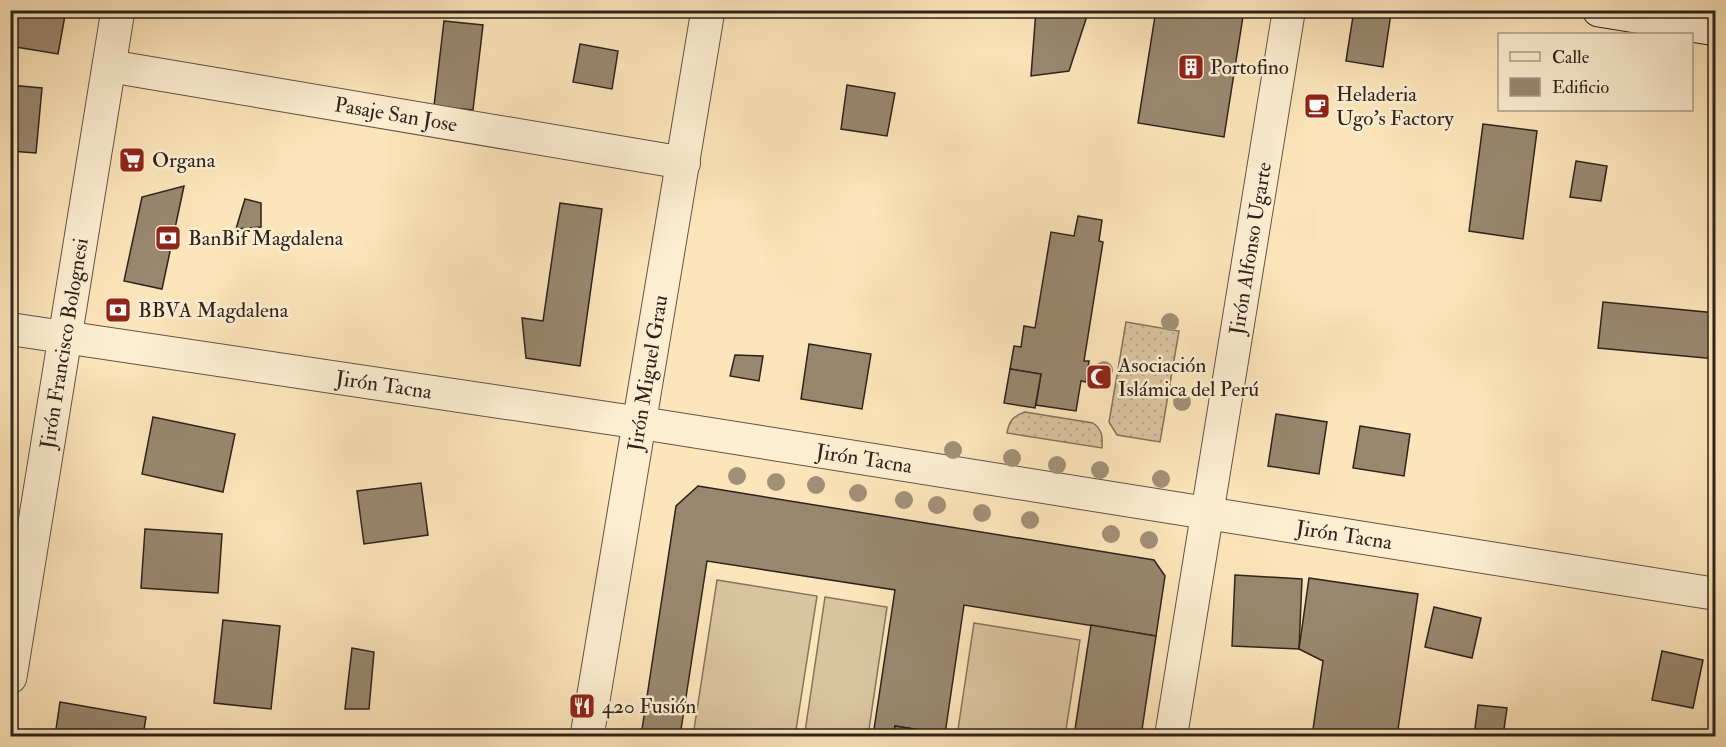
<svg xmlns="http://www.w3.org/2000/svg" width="1726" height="747" font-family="'IM FELL Double Pica',serif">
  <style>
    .grass { fill: url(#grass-dots); stroke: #83735e; stroke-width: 1.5 }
    .pitch { fill: #d9c49f; stroke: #83735e; stroke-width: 1.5 }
    .building { fill: #99876f; stroke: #2d221d; stroke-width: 1.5 }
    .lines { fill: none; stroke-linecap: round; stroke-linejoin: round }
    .minor-casing { stroke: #615344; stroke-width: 34 }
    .tertiary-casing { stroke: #615344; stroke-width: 35 }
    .secondary-casing { stroke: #2d221d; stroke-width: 35 }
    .minor { stroke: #fdeed2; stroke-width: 32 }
    .tertiary { stroke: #fdeed2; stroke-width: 33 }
    .secondary { stroke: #fdeed2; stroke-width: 33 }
    .tree { fill: #a29076 }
    .labels { text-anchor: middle; stroke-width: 5; stroke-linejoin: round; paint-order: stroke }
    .poi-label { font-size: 21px; fill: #2d221d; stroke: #fdeed2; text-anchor: start }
    .street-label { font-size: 21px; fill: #2d221d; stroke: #fdeed2 }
  </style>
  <defs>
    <pattern id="grass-dots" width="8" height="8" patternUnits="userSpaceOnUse" patternTransform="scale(1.5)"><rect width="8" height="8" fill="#d9c49f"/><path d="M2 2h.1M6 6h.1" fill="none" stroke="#bba888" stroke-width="1.8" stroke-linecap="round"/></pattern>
  </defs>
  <rect width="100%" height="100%" fill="#fce5ba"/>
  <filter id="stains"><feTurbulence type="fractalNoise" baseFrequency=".00333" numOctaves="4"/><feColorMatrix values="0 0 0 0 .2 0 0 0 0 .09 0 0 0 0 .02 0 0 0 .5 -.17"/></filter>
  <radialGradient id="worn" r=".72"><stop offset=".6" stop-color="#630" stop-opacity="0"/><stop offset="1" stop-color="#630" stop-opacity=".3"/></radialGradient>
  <g class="grass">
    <path d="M1126,322L1179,331L1160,442L1117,435L1109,422Z"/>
    <path d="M1025,412L1093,423C1102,429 1103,437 1102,448L1007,433C1009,421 1013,416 1025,412Z"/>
  </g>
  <g class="pitch">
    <path d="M717,580L817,596L795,736H693Z"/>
    <path d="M825,597L887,607L868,736H830L805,732Z"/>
    <path d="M974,623L1080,640L1065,736H957Z"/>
  </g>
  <g class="building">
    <path d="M10,10H66L58,54L10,46Z"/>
    <rect x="779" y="10" width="51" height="4"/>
    <path d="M1036,10H1089L1069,71L1031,76Z"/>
    <path d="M1156,10H1244L1224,137L1138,123Z"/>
    <path d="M1354,10L1391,13L1383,67L1346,61Z"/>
    <path d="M444,21L483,25L473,110L434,106Z"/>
    <path d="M580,44L618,51L612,89L573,82Z"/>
    <path d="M10,85L42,88L36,153L10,151Z"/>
    <path d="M847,85L895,93L887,136L841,129Z"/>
    <path d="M1483,124L1537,131L1523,239L1469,231Z"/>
    <path d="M1576,161L1607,166L1601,201L1570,197Z"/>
    <path d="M184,186L162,289L124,281L142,197Z"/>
    <path d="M245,199L261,203V227L236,229Z"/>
    <path d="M560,203L602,209L580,366L526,358L522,318L543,321Z"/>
    <path d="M1078,216L1102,220L1099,241L1103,242L1084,361H1089L1086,382L1081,381L1076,411L1036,405L1041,374L1010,369L1014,346L1021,347L1024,326L1035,328L1051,232L1074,236Z"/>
    <path d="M1603,302L1716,313V359L1598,348Z"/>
    <path d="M809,344L871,354L862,409L801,399Z"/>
    <path d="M735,355L763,356L759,381L730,376Z"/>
    <path d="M1010,369L1041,374L1035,408L1004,403Z"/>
    <path d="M1276,414L1327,422L1319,474L1268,466Z"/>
    <path d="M153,417L235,434L223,492L142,474Z"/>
    <path d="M1360,426L1410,434L1404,476L1353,468Z"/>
    <path d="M421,483L428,535L364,544L357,491Z"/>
    <path d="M698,486L1154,560L1165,576L1156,636L964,605L945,734L895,726L893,736H873L895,590L707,561L680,736H641L676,506Z"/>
    <path d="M145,529L222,534L218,593L141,588Z"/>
    <path d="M1235,575L1302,579L1299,649L1232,646Z"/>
    <path d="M1309,578L1418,594L1397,736H1312L1323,661L1299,649Z"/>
    <path d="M1434,607L1481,618L1472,658L1425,647Z"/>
    <path d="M223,620L280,626L271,709L214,703Z"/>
    <path d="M1091,625L1156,636L1141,736H1074Z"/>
    <path d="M352,648L374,652L369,709H345Z"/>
    <path d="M1662,651L1703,660L1693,708L1652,700Z"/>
    <path d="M60,702L146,717L143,736H55Z"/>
    <path d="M1478,705L1507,708L1503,736H1474Z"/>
    <path d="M895,726L945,734V736H893Z"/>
  </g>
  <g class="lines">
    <defs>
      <g id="minor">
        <path id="s1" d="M109,66L684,163"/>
        <path id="s2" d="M10,329L641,423L1716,594"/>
        <path id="s3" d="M1171,736L1289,10"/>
      </g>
      <g id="tertiary">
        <path id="s4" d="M10,677L118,10"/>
        <path id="s5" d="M587,736L708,10"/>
      </g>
      <path id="secondary" d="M1599,10L1716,29"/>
    </defs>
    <use href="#minor" class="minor-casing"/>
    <use href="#tertiary" class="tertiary-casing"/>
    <use href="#secondary" class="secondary-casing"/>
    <use href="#minor" class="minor"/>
    <use href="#tertiary" class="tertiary"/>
    <use href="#secondary" class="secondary"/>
  </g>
  <g class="tree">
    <circle cx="1170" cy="322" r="9"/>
    <circle cx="1104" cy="370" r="9"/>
    <circle cx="1182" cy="402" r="9"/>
    <circle cx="953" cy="450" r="9"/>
    <circle cx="1012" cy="458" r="9"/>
    <circle cx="1057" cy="465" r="9"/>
    <circle cx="1100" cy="470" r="9"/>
    <circle cx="737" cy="476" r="9"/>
    <circle cx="1161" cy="479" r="9"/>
    <circle cx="776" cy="482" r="9"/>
    <circle cx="816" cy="485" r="9"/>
    <circle cx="858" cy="493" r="9"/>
    <circle cx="904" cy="500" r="9"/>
    <circle cx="937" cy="505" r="9"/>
    <circle cx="982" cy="513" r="9"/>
    <circle cx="1030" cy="520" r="9"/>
    <circle cx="1111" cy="534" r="9"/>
    <circle cx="1149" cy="540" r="9"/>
  </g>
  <defs>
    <symbol id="building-square" viewBox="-11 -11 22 22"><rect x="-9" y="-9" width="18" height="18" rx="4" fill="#8f2418" stroke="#fdeed2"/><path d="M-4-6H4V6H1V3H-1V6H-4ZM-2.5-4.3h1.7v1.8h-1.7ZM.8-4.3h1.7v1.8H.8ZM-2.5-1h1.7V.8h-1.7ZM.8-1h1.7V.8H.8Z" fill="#fff"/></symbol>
    <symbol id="cafe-square" viewBox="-11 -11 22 22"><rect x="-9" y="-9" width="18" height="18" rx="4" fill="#8f2418" stroke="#fdeed2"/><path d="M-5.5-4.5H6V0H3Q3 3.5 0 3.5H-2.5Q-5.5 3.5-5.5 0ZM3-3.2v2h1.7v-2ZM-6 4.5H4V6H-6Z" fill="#fff"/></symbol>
    <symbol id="supermarket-square" viewBox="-11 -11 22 22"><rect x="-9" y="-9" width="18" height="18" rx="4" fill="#8f2418" stroke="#fdeed2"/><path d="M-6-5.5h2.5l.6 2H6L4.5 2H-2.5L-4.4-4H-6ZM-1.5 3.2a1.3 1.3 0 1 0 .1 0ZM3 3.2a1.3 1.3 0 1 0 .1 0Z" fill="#fff"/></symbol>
    <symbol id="bank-square" viewBox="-11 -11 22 22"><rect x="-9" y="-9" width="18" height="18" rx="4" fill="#8f2418" stroke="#fdeed2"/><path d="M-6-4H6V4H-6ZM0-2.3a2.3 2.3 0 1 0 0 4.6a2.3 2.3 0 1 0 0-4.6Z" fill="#fff"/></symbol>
    <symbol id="mosque-square" viewBox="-11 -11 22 22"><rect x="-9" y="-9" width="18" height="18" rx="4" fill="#8f2418" stroke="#fdeed2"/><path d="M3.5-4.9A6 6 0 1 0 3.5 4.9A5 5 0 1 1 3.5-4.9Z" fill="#fff"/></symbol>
    <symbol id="restaurant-square" viewBox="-11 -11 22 22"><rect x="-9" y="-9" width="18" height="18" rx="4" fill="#8f2418" stroke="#fdeed2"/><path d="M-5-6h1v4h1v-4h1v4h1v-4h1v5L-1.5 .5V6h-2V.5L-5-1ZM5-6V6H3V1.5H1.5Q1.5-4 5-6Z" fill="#fff"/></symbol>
  </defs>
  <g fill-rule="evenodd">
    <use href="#building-square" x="1176" y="52" width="30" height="30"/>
    <use href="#cafe-square" x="1302" y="91" width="30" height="30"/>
    <use href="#supermarket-square" x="117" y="145" width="30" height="30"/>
    <use href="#bank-square" x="153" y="223" width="30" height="30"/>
    <use href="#bank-square" x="103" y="295" width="30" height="30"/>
    <use href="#mosque-square" x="1084" y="362" width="30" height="30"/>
    <use href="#restaurant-square" x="567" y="691" width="30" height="30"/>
  </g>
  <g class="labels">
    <g class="poi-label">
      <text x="1210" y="74">Portofino</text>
      <text x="1336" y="101">Heladeria<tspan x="1336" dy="24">Ugo's Factory</tspan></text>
      <text x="152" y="167">Organa</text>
      <text x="188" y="245">BanBif Magdalena</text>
      <text x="138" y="317">BBVA Magdalena</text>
      <text x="1118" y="372">Asociación<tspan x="1118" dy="24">Islámica del Perú</tspan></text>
      <text x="602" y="713">420 Fusión</text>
    </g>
    <g class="street-label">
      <text dy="7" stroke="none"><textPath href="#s1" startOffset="291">Pasaje San Jose</textPath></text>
      <text dy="7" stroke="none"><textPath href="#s3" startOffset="494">Jirón Alfonso Ugarte</textPath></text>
      <text dy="7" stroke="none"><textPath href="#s4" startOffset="338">Jirón Francisco Bolognesi</textPath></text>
      <text dy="7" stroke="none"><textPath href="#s5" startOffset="368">Jirón Miguel Grau</textPath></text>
      <text dy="7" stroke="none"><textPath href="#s2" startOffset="378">Jirón Tacna</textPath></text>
      <text dy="7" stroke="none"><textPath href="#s2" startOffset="864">Jirón Tacna</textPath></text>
      <text dy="7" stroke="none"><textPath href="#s2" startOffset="1350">Jirón Tacna</textPath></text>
    </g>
  </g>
  <rect width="1726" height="747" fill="none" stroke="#fce5ba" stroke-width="36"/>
  <rect x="12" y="12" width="1702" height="723" fill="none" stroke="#2d221d" stroke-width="3"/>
  <rect x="18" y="18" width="1690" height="711" fill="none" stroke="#2d221d" stroke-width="1.5"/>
  <rect x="1498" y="33" width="195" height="78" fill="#fdeed2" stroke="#aa9c8a" stroke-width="1.5"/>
  <rect x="1510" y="52" width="30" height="9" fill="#fdeed2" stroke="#aa9c8a" stroke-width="1.5"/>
  <text x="1552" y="63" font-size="18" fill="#2d221d">Calle</text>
  <rect x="1510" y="78" width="30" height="18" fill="#99876f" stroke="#aa9c8a" stroke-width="1.5"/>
  <text x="1552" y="93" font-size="18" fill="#2d221d">Edificio</text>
  <rect width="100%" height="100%" filter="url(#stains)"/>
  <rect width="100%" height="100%" fill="url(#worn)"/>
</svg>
